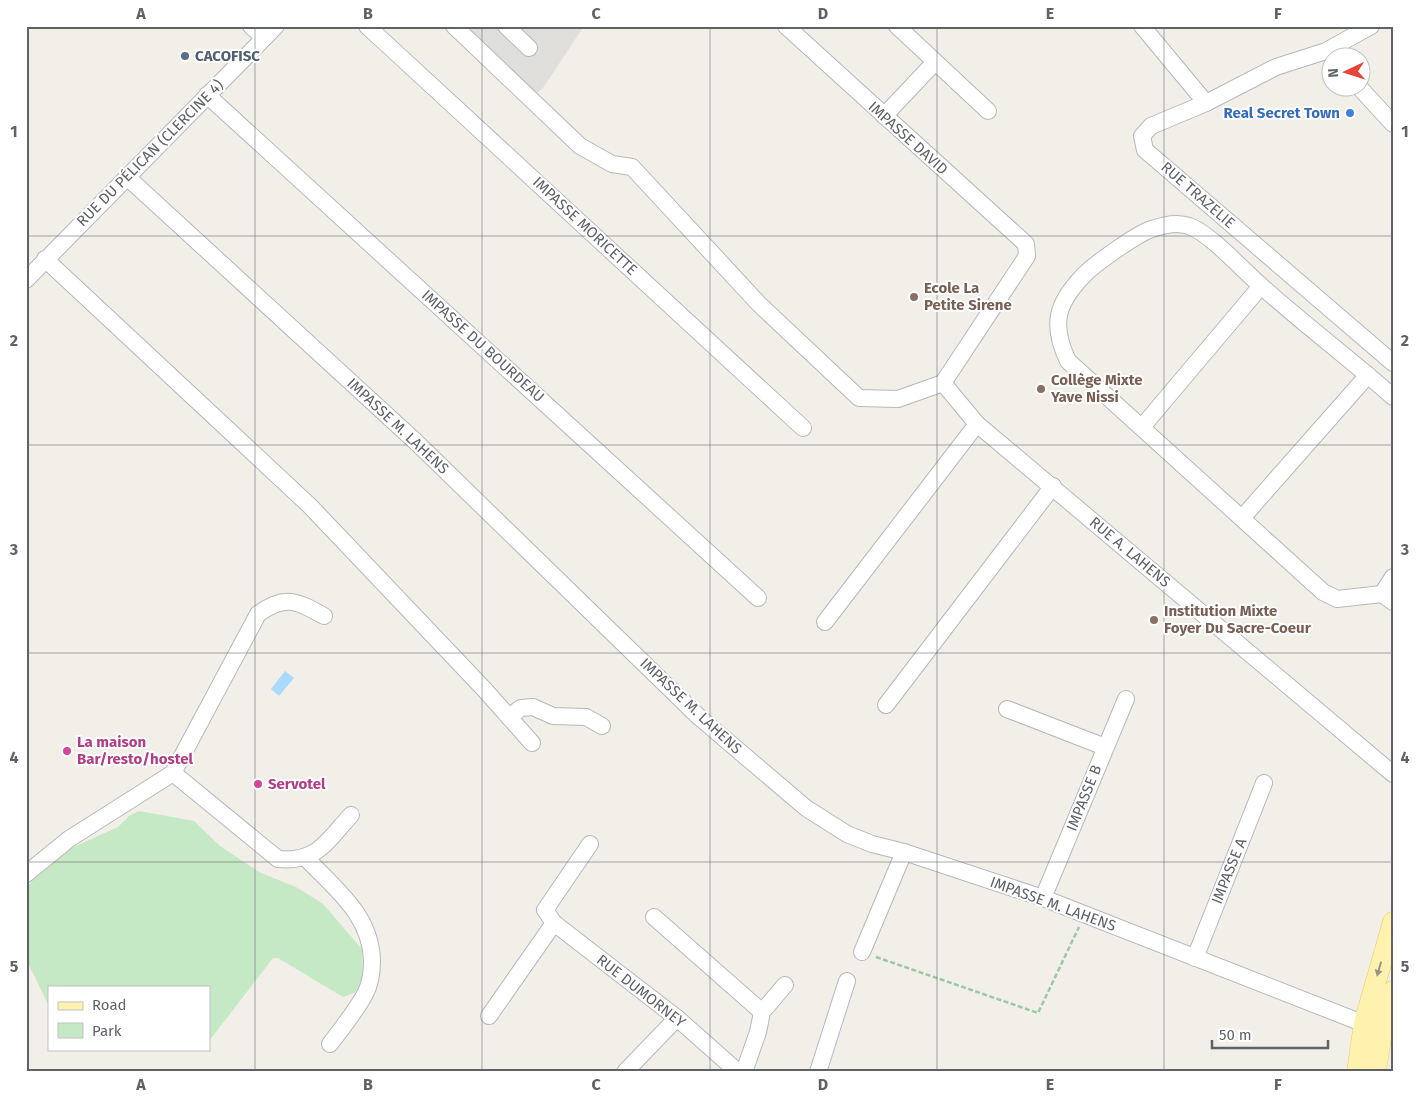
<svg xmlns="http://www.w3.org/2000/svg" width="1419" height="1098" font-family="'Fira Sans',sans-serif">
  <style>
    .industrial { fill: #e0deda }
    .green { fill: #c5e8c5 }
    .water { fill: #aadaff }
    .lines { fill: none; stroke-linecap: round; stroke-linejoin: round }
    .minor-casing { stroke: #b5b8bc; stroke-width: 18 }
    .major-casing { stroke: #f2c960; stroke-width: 21 }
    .path { stroke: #9cc7a9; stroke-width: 2.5; stroke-dasharray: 5 2.5; stroke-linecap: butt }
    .minor { stroke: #fff; stroke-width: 16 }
    .major { stroke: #fff2af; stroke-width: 20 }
    .oneway { fill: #979581 }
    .grid { fill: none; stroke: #5f6368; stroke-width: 1; stroke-opacity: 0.55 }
    .service-dot { fill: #5c6f8a; stroke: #fff; stroke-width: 2 }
    .shop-dot { fill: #3f7fe0; stroke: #fff; stroke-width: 2 }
    .education-dot { fill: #8d6e63; stroke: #fff; stroke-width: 2 }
    .hotel-dot { fill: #d1479c; stroke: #fff; stroke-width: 2 }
    .labels { text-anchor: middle; stroke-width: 4; stroke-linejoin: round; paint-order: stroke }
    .service-label { font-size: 15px; font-weight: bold; fill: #4e5e75; stroke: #fff; text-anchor: start }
    .shop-label { font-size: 15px; font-weight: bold; fill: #366cbe; stroke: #fff; text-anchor: end }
    .street-label { font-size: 15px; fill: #5f6368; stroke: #fff }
    .education-label { font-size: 15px; font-weight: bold; fill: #785e54; stroke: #fff; text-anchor: start }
    .hotel-label { font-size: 15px; font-weight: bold; fill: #b23c85; stroke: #fff; text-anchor: start }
    .neatline { fill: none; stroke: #5f6368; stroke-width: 2 }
    .grid-label { font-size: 16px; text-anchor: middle; font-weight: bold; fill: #5f6368 }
  </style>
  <rect width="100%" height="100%" fill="#f1efe8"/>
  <path class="industrial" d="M465,26H584L543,88L536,94Z"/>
  <path class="green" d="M139,811L194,821L220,846L259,872L298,888L323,904L362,949L363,981L354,993L343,997L278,958H273L209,1041V987H49L48,1004L26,959V889L40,869L56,855L118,827L129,816Z"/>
  <path class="water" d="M285,671L294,678L279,696L271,689Z"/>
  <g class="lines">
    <defs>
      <g id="minor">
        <path d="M251,26L264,38"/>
        <path d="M367,26L803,428"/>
        <path d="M454,26L580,146L612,164L632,167L759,304L859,398L898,399L943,383"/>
        <path d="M506,26L529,48"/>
        <path d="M786,26L1026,244L1027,256L943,383"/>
        <path d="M897,26L988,111"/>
        <path d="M1142,26L1206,103L1151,126L1142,136L1145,150L1393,363"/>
        <path d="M1360,88L1393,124"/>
        <path d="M207,95L758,598"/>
        <path d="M1206,103L1276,67L1326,51L1371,26"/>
        <path d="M884,116L935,62"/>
        <path d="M127,177L415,441L699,717L806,808L847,834L872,844L904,852L1043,898L1375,1028"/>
        <path d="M45,259L310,506L484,689L532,743"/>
        <path d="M26,280L276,26"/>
        <path d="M943,383L977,424L1393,774"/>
        <path d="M1393,397C1349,358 1302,323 1259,284C1242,269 1208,232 1189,226C1178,222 1163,225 1152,229C1138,233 1093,265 1083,276C1056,304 1051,325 1068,361L1323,592L1337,599L1382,594L1393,602"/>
        <path d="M1142,427L1261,286"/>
        <path d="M1242,518L1368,375"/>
        <path d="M1382,594L1393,577"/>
        <path d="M825,622L977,424"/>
        <path d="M886,705L1053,486"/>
        <path d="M1007,709L1105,747"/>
        <path d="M509,717L521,708L533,707L553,716L586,717L602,726"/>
        <path d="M173,773L278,859C317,863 327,841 351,815"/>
        <path d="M590,844L545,910L554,923L677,1018L738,1072"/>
        <path d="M306,858C336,890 371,915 372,961C372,973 371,983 365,994C356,1011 342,1028 330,1044"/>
        <path d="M26,874L69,839L173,773L258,614C285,594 297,601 324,616"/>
        <path d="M1043,898L1126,699"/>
        <path d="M654,917L762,1012"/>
        <path d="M862,952L904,852"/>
        <path d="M1195,958L1264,783"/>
        <path d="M489,1016L554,923"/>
        <path d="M625,1072L677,1018"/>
        <path d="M744,1072L758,1032L762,1012L785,985"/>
        <path d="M818,1072L847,981"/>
      </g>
      <g id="major">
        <path d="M1357,1072L1364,1023L1393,922"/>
        <path d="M1376,1072L1382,1031L1393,991"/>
      </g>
    </defs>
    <use href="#minor" class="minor-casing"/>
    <use href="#major" class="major-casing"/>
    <path class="path" d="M876,957L1038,1013L1079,927"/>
    <use href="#minor" class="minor"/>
    <use href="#major" class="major"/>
  </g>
  <defs><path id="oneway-solid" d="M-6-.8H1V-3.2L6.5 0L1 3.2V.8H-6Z" transform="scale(1.25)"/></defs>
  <use class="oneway" href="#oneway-solid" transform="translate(1379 969) rotate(106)"/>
  <path class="grid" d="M255,26V1072M482,26V1072M710,26V1072M937,26V1072M1164,26V1072M26,236H1393M26,445H1393M26,653H1393M26,862H1393"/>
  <circle class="service-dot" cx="185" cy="56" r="5"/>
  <circle class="shop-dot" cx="1350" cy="113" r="5"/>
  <g class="education-dot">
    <circle cx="914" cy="297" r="5"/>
    <circle cx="1041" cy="389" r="5"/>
    <circle cx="1154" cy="620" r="5"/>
  </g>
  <g class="hotel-dot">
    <circle cx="67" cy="751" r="5"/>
    <circle cx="258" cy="784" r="5"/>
  </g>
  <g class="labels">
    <g class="service-label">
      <text x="195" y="61">CACOFISC</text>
    </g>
    <g class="shop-label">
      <text x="1340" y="118">Real Secret Town</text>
    </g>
    <g class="street-label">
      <text transform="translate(908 138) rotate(42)" y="5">IMPASSE DAVID</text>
      <text transform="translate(150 153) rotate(-45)" y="5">RUE DU PÉLICAN (CLERCINE 4)</text>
      <text transform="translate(1198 195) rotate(41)" y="5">RUE TRAZELIE</text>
      <text transform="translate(585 226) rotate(43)" y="5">IMPASSE MORICETTE</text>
      <text transform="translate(483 346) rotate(42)" y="5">IMPASSE DU BOURDEAU</text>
      <text transform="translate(398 426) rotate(43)" y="5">IMPASSE M. LAHENS</text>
      <text transform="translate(1130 552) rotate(40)" y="5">RUE A. LAHENS</text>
      <text transform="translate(691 706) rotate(43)" y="5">IMPASSE M. LAHENS</text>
      <text transform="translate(1084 798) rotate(-68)" y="5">IMPASSE B</text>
      <text transform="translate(1229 871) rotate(-68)" y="5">IMPASSE A</text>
      <text transform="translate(1053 904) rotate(20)" y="5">IMPASSE M. LAHENS</text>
      <text transform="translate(641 991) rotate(38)" y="5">RUE DUMORNEY</text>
    </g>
    <g class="education-label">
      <text x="924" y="293">Ecole La<tspan x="924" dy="17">Petite Sirene</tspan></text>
      <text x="1051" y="385">Collège Mixte<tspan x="1051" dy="17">Yave Nissi</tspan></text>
      <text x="1164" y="616">Institution Mixte<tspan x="1164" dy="17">Foyer Du Sacre-Coeur</tspan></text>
    </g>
    <g class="hotel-label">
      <text x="77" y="747">La maison<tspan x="77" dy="17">Bar/resto/hostel</tspan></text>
      <text x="268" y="789">Servotel</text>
    </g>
  </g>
  <rect width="1419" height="1098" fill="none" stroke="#ffffff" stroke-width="55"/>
  <rect x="48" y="986" width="162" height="65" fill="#ffffff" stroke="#bfc1c3"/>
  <rect x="58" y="1002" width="25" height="8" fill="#fff2af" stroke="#bfc1c3"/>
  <text x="92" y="1010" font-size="15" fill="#5f6368">Road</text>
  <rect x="58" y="1023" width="25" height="15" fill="#c5e8c5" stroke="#bfc1c3"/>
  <text x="92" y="1036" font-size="15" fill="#5f6368">Park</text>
  <g transform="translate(1346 72) rotate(266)"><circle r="24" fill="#ffffff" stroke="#bfc1c3"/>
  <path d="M0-4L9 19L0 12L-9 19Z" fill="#ea4335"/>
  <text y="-8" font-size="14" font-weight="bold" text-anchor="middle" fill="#5f6368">N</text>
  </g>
  <path d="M1212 1040v8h116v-8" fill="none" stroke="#5f6368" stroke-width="2.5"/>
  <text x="1219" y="1040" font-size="15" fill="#5f6368" stroke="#ffffff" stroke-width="4" paint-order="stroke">50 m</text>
  <rect x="28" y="28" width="1364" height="1042" class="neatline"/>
  <g class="grid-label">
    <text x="141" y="19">A</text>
    <text x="368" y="19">B</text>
    <text x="596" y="19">C</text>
    <text x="823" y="19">D</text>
    <text x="1050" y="19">E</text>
    <text x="1278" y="19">F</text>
    <text x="14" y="137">1</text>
    <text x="1405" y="137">1</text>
    <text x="14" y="346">2</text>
    <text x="1405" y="346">2</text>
    <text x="14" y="555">3</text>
    <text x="1405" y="555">3</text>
    <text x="14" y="763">4</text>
    <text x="1405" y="763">4</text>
    <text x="14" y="972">5</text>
    <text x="1405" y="972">5</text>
    <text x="141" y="1090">A</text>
    <text x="368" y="1090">B</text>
    <text x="596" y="1090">C</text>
    <text x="823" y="1090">D</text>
    <text x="1050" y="1090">E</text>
    <text x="1278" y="1090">F</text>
  </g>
</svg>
